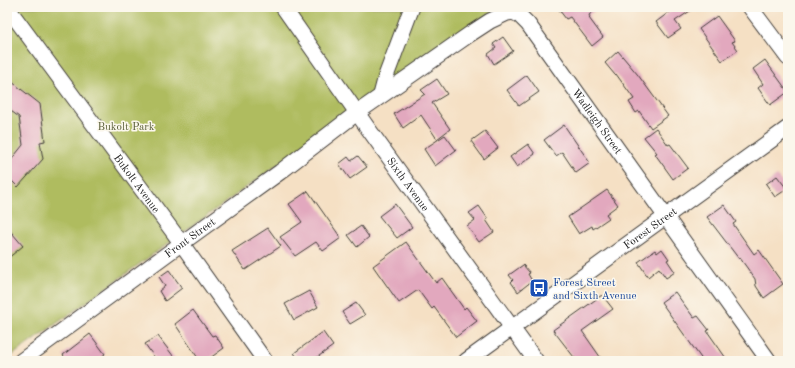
<svg xmlns="http://www.w3.org/2000/svg" width="795" height="368" font-family="'Old Standard TT',serif">
  <style>
    .green { fill: #afbc5e; stroke: #666c3d }
    .building { fill: #e2a8be }
    .lines { fill: none; stroke-linecap: round; stroke-linejoin: round }
    .minor-casing { stroke: #3d3935; stroke-width: 17 }
    .minor { stroke: #fff; stroke-width: 15 }
    .labels { text-anchor: middle; stroke-width: 3; stroke-linejoin: round; paint-order: stroke }
    .street-label { font-size: 11px; fill: #1c1c1c; stroke: #fbf7ec }
    .park-label { font-size: 11px; fill: #575c36; stroke: #fbf7ec }
    .transit-label { font-size: 11px; fill: #164399; stroke: #fbf7ec; text-anchor: start }
  </style>
  <rect width="100%" height="100%" fill="#fbf7ec"/>
  <filter id="ink" filterUnits="userSpaceOnUse"><feTurbulence type="fractalNoise" baseFrequency=".025" numOctaves="2"/><feDisplacementMap in="SourceGraphic" scale="8" xChannelSelector="R" yChannelSelector="G"/><feConvolveMatrix kernelMatrix="1 2 1 2 8 2 1 2 1" color-interpolation-filters="sRGB"/></filter>
  <filter id="wash" filterUnits="userSpaceOnUse"><feTurbulence type="fractalNoise" baseFrequency=".012" numOctaves="4" result="noise"/><feDisplacementMap in="SourceGraphic" scale="16" xChannelSelector="R" yChannelSelector="G"/><feGaussianBlur stdDeviation="0.9" result="paint"/><feColorMatrix in="noise" values="0 0 0 0 0 0 0 0 0 0 0 0 0 0 0 0 0 1.4 0 .05"/><feComposite in="paint" operator="in"/></filter>
  <g filter="url(#wash)">
    <rect width="100%" height="100%" fill="#f5e0c4"/>
    <path class="green" d="M7,7H502L485,16L7,359Z"/>
    <g id="blocks">
      <g class="building">
        <path d="M557,7H599L589,15L590,17L589,18L603,37L592,46L570,17L566,19Z"/>
        <path d="M676,7H696L675,21L681,29L668,38L656,22Z"/>
        <path d="M717,16L735,41L732,42L738,50L722,61L699,29Z"/>
        <path d="M503,37L513,51L494,64L488,54L496,48L493,44Z"/>
        <path d="M618,51L638,75L668,116L651,128L639,111L636,113L629,102L634,99L616,74L615,75L605,63Z"/>
        <path d="M765,60L788,92L770,105L758,88L763,84L753,69Z"/>
        <path d="M527,75L539,92L519,106L507,90Z"/>
        <path d="M7,78L40,104L45,141L40,142L43,159L18,187L7,176V165L23,145L19,117L7,108Z"/>
        <path d="M437,79L447,94L432,103L450,129L437,139L421,115L403,128L394,114L425,94L421,90Z"/>
        <path d="M564,125L590,163L576,173L562,152L556,156L544,140Z"/>
        <path d="M656,128L668,145L670,144L688,168L673,179L655,154L657,153L644,137Z"/>
        <path d="M485,131L498,148L484,159L471,141Z"/>
        <path d="M445,135L456,150L435,166L424,149Z"/>
        <path d="M528,144L535,154L517,167L510,157Z"/>
        <path d="M358,156L367,167L350,179L339,164L348,157L351,161Z"/>
        <path d="M777,176L787,189L775,197L766,184Z"/>
        <path d="M607,190L618,205L606,214L609,218L593,229L592,226L579,234L568,217Z"/>
        <path d="M308,191L341,238L323,251L316,242L295,256L280,237L302,222L289,204Z"/>
        <path d="M395,204L412,227L397,238L379,216Z"/>
        <path d="M724,205L736,222L733,224L754,254L759,250L783,284L764,298L756,286L755,279L740,258L739,259L707,217Z"/>
        <path d="M479,206L488,219L486,220L494,232L479,242L467,226L475,220L469,213Z"/>
        <path d="M361,226L369,237L357,247L348,235Z"/>
        <path d="M7,227L23,246L7,259Z"/>
        <path d="M268,228L281,246L245,270L232,251Z"/>
        <path d="M406,242L436,283L442,278L464,309L466,307L477,321L456,337L434,307L432,309L418,290L399,303L373,266Z"/>
        <path d="M662,249L669,259L667,260L675,272L666,278L659,268L648,277L638,262L655,250L657,253Z"/>
        <path d="M523,265L530,273L528,274L532,281L518,292L511,282L513,280L509,275Z"/>
        <path d="M169,270L182,288L165,301L159,291L165,286L159,277Z"/>
        <path d="M309,291L318,307L294,320L285,304Z"/>
        <path d="M675,292L694,318L698,316L709,330L707,331L728,361H703L661,302Z"/>
        <path d="M602,295L613,309L582,331L603,361H577L553,330Z"/>
        <path d="M356,303L365,315L350,324L342,312Z"/>
        <path d="M193,310L212,336L215,335L224,348L206,361H200L175,324Z"/>
        <path d="M323,332L333,346L312,361H300L294,353Z"/>
        <path d="M90,334L105,354L96,361H67L63,355Z"/>
        <path d="M158,336L177,361H157L145,344Z"/>
      </g>
    </g>
  </g>
  <g filter="url(#ink)">
    <use href="#blocks" fill-opacity="0" stroke="#3d3935" stroke-width="1"/>
    <g class="lines">
      <defs>
        <g id="minor">
          <path id="s1" d="M7,7L174,233L265,361"/>
          <path id="s2" d="M283,7L367,127L536,361"/>
          <path d="M750,7L788,58"/>
          <path d="M381,95L386,76L412,7"/>
          <path id="s3" d="M21,361L182,243L280,172L358,112L470,34L490,21L507,13L513,12L519,15L528,24L769,361"/>
          <path id="s4" d="M466,361L788,128"/>
        </g>
      </defs>
      <use href="#minor" class="minor-casing"/>
      <use href="#minor" class="minor"/>
    </g>
  </g>
  <defs>
    <symbol id="bus-square" viewBox="-11 -11 22 22"><rect x="-9" y="-9" width="18" height="18" rx="4" fill="#1a4fb4" stroke="#fbf7ec"/><path d="M-5-6H5V4H4V6H2V4H-2V6H-4V4H-5ZM-3.5-4V0h7V-4ZM-3.5 1.2v1.5H-2V1.2ZM2 1.2v1.5H3.5V1.2Z" fill="#fff"/></symbol>
  </defs>
  <g fill-rule="evenodd">
    <use href="#bus-square" x="528" y="277" width="22" height="22"/>
  </g>
  <g class="labels">
    <g class="street-label">
      <text dy="4" stroke="none"><textPath href="#s3" startOffset="743">Wadleigh Street</textPath></text>
      <text dy="4" stroke="none"><textPath href="#s1" startOffset="219">Bukolt Avenue</textPath></text>
      <text dy="4" stroke="none"><textPath href="#s2" startOffset="217">Sixth Avenue</textPath></text>
      <text dy="4" stroke="none"><textPath href="#s4" startOffset="227">Forest Street</textPath></text>
      <text dy="4" stroke="none"><textPath href="#s3" startOffset="209">Front Street</textPath></text>
    </g>
    <g class="park-label">
      <text x="126" y="130">Bukolt Park</text>
    </g>
    <g class="transit-label">
      <text x="553" y="286">Forest Street<tspan x="553" dy="13">and Sixth Avenue</tspan></text>
    </g>
  </g>
  <rect width="795" height="368" fill="none" stroke="#fbf7ec" stroke-width="24"/>
</svg>
